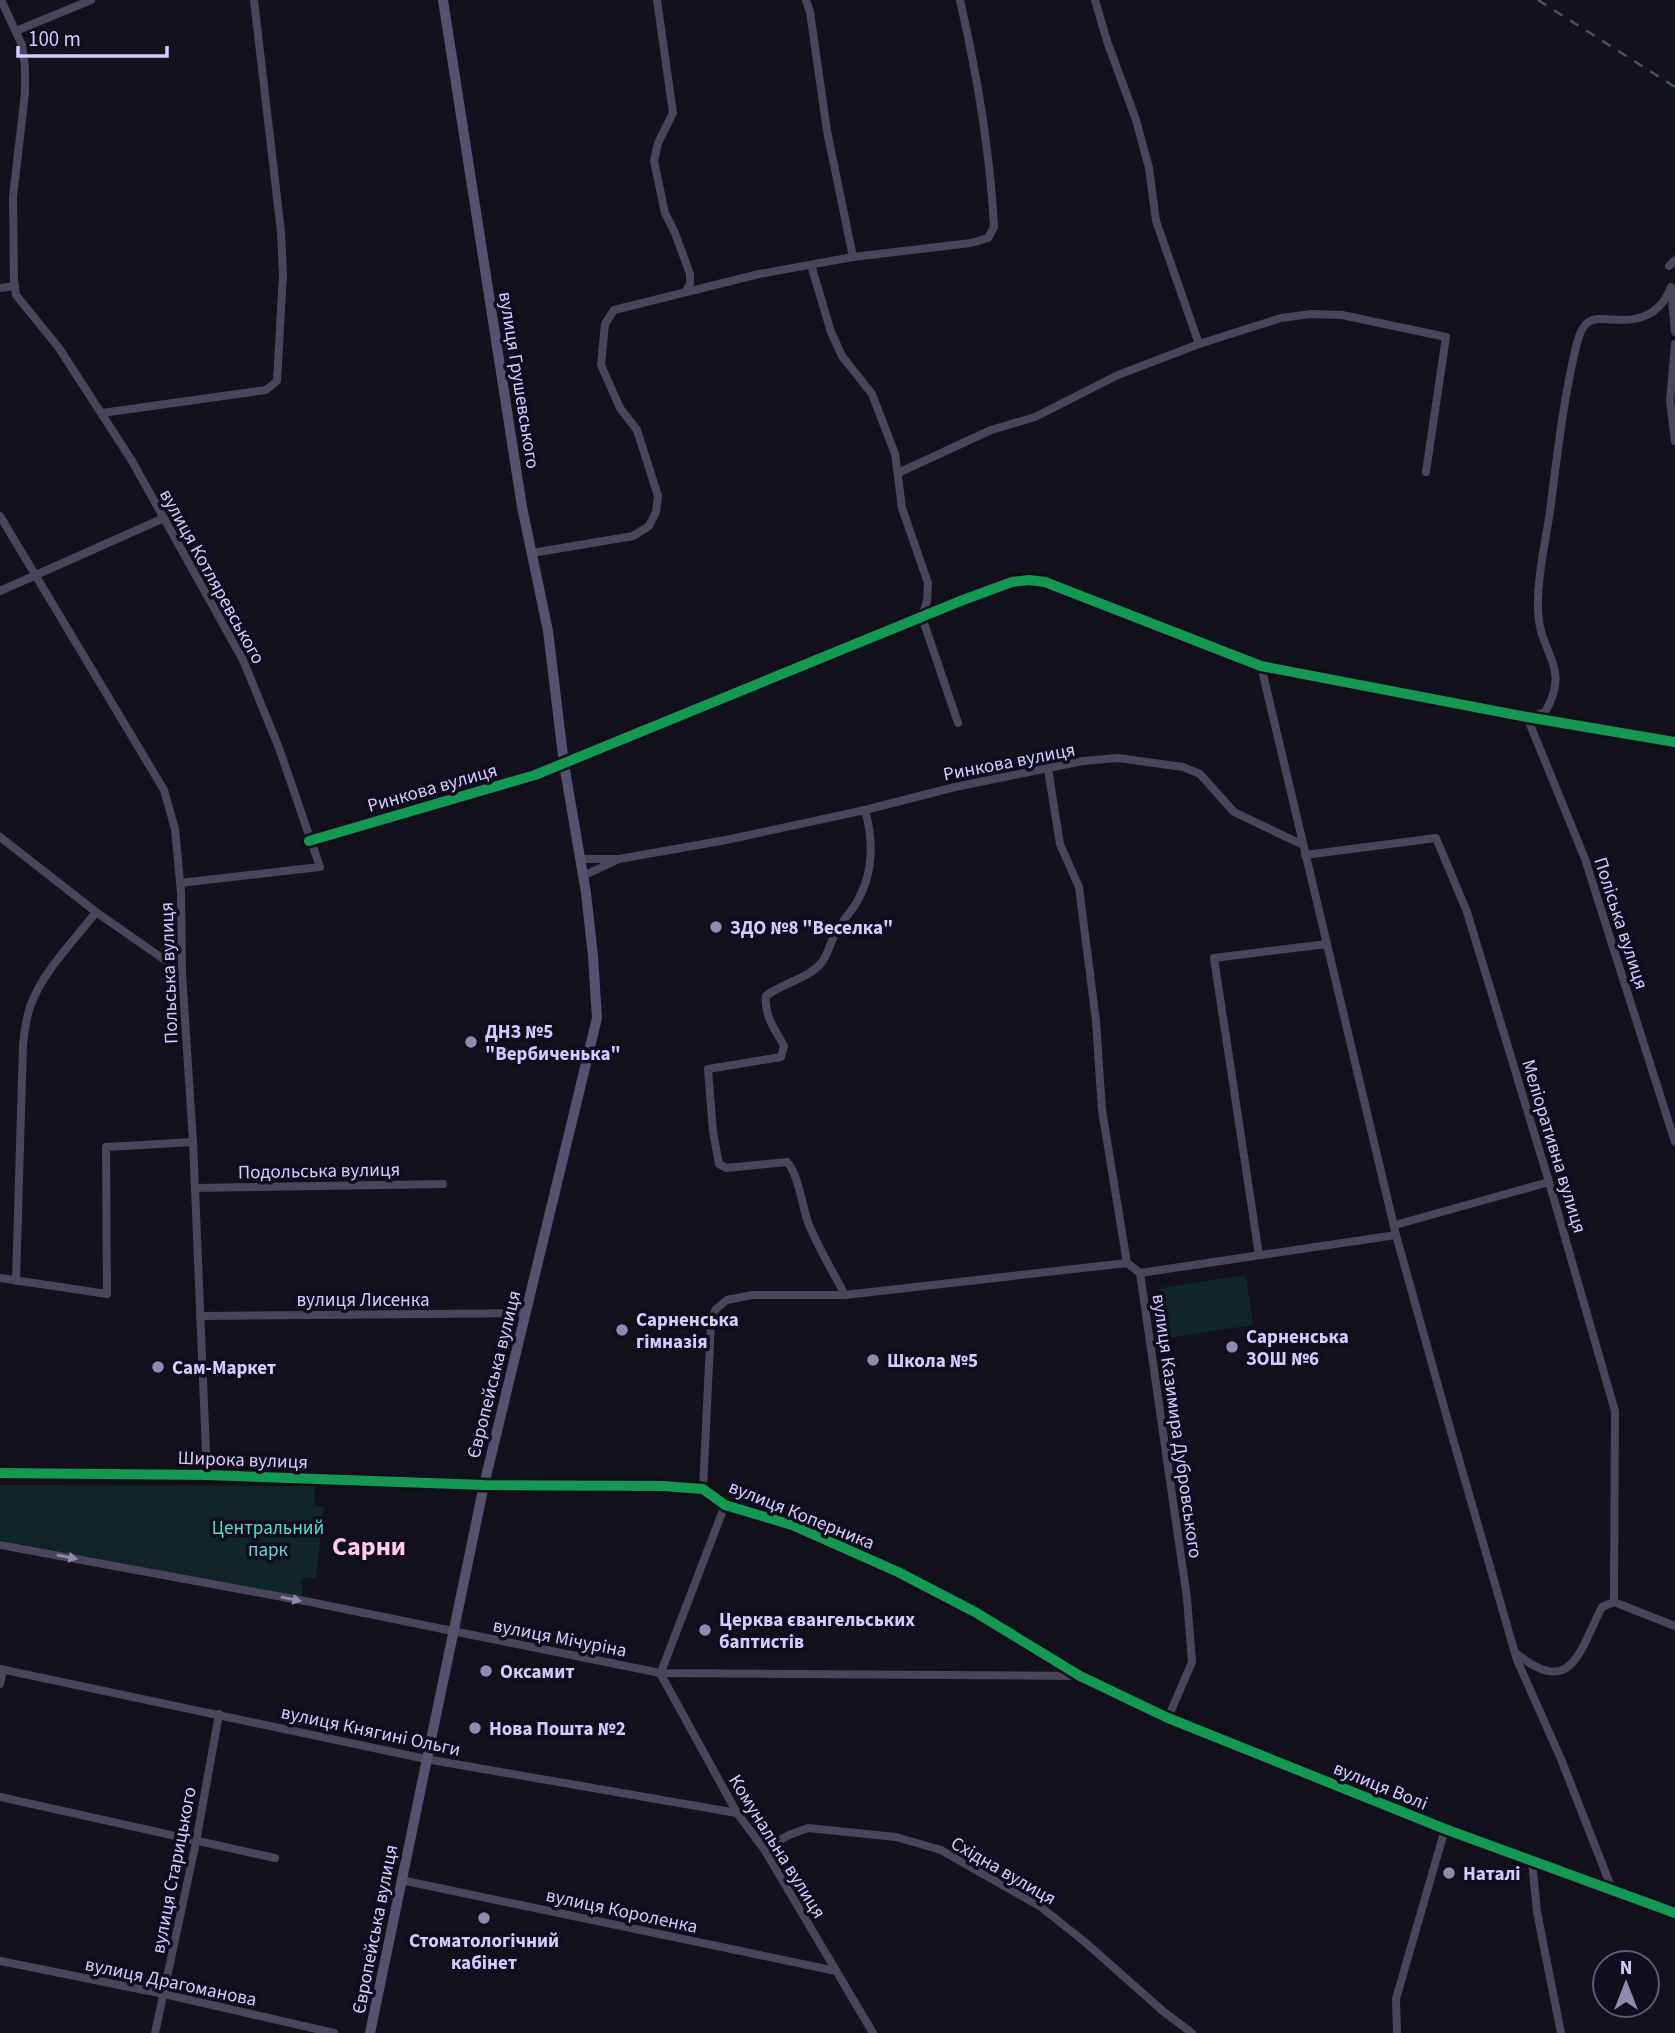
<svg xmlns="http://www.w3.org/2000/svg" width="1675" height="2033" font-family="'Source Sans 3',sans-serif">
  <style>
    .green { fill: #102527 }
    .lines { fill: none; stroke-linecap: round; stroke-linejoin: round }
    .street { stroke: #49465c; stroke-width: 8 }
    .secondary { stroke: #55526f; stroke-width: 10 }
    .rail { stroke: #415366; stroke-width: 2.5; stroke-dasharray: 10 9; stroke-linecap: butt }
    .cycleway-casing { stroke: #110d1f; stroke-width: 15 }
    .cycleway { stroke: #139951; stroke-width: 10 }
    .oneway { fill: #9088ae }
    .poi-dot { fill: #928aaf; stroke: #110d1f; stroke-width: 2.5 }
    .labels { text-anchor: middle; stroke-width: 7; stroke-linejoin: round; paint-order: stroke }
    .street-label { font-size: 19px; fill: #d6cbff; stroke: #110d1f }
    .poi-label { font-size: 19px; font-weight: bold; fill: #d6cbff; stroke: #110d1f; text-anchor: start }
    .park-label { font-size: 19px; fill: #58dec8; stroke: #110d1f }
    .district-label { font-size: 26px; font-weight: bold; fill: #ffcde8; stroke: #110d1f }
  </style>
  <rect width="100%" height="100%" fill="#13111b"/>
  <g class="green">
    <path d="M1246,1275L1253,1325L1168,1338L1160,1288Z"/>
    <path d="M0,1485L314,1486L315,1506L324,1507L316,1578H302V1598L0,1540Z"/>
  </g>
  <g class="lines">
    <g class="street">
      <path d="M1,0L22,45L25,67V93L13,197L14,281L16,295L59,348L132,461L243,660L279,748L320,867L180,883"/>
      <path d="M657,0L673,113L658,143L654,161L665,213L675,233L690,274V284L685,292"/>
      <path d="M806,0L810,12L827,131L853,257"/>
      <path d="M1095,0L1107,41L1136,120L1149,168L1156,221L1199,344"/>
      <path d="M16,31L91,0"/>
      <path d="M811,265L831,332L842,356L872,394L895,454L902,508L928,583L927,601L922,617L958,723"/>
      <path d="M1669,266L1675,260"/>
      <path d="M0,288L15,286"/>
      <path d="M1671,289L1675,332"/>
      <path d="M1675,344L1670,401L1675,441"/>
      <path d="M102,413L266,390L277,381L283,274L281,232L254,0"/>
      <path d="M898,473L991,430L1035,417L1118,375L1199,344L1281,318L1311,314L1342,315L1446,337L1426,472"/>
      <path d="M0,516L164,790L175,829L181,892L182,972L193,1142L207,1475"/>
      <path d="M532,553L633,536L649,526L656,512L658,496L637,430L620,408L601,365L605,324L614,310L759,274L853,257L971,243L988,238L994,227C990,151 977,74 960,0"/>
      <path d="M0,591L164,518"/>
      <path d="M1261,666L1396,1235L1451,1432L1517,1660L1561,1759L1612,1889"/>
      <path d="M1532,716L1545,712C1572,666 1539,654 1538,611C1537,578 1545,544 1550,511C1557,457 1563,401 1576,347C1584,313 1594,319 1622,320C1647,320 1663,309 1671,287"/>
      <path d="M1527,717L1585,859L1675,1142"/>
      <path d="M1048,769L1060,844L1079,887L1096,1021L1102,1110L1127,1263L1140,1273L1187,1598L1192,1662L1168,1718"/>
      <path d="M0,837L96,912L182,972"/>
      <path d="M309,841L535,775L963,600L1012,582L1029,580L1045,582L1261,666L1527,717L1675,742"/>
      <path d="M1305,855L1436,838L1467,912L1549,1182L1615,1411L1614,1602"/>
      <path d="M580,859H616"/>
      <path d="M583,876L619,859L726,840L865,810L955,787L1083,761L1118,758L1183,767L1200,774L1234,812L1301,844"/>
      <path d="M195,1188L443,1184"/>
      <path d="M1395,1225L1549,1182"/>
      <path d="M1259,1255L1214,958L1327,944"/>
      <path d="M1140,1273L1396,1235"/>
      <path d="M0,1278L107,1294L106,1147L193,1142"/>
      <path d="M16,1281L23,1045C24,1032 26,1020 30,1007C42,972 74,941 96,912"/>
      <path d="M845,1295C833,1272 819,1249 809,1225C802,1207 799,1175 787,1162L726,1168L719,1164L713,1132L708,1069L781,1057L784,1046C775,1029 764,1016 766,996C782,983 809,979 822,962C828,954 831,941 836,932C841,923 849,914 855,905C873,876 874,842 865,810"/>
      <path d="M200,1316L526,1313"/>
      <path d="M0,1473L207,1475L484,1485L663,1486L703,1489L725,1505L792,1525L898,1572L975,1612L1080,1676L1168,1718L1445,1829L1675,1913"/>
      <path d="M703,1489L711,1322L716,1309L727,1300L752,1295H845L1127,1263"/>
      <path d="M0,1545L310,1602L660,1673L1080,1676"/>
      <path d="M1516,1653C1572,1700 1580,1649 1602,1607L1614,1602L1675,1626"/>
      <path d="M0,1669L426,1759L737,1813"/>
      <path d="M661,1672L725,1505"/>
      <path d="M660,1673L737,1813L764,1849L873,2033"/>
      <path d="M0,1684L3,1670"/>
      <path d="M0,1797L275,1858"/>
      <path d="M764,1849L789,1835L808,1828L896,1837L941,1850L1041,1907L1086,1943L1164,2012L1192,2033"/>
      <path d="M1532,1861L1537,1912L1561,2033"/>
      <path d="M401,1880L836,1971"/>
      <path d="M0,1961L164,1994L334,2033"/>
      <path d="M155,2033L196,1842L219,1714"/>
      <path d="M1397,2033L1396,1999L1445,1829"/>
    </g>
    <path class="secondary" d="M370,2033L484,1485L597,1018L593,956L586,893L564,764L548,631L522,507L443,0"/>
    <path class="rail" d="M1538,0L1675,87"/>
    <defs>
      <g id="cycleway">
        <path d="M309,841L535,775L963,600L1012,582L1029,580L1045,582L1261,666L1527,717L1675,742"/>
        <path d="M0,1473L207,1475L484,1485L663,1486L703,1489L725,1505L792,1525L898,1572L975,1612L1080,1676L1168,1718L1445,1829L1675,1913"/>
      </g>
    </defs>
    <use href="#cycleway" class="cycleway-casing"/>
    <use href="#cycleway" class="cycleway"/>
  </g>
  <defs><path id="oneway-solid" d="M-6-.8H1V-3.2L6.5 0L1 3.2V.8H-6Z" transform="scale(1.75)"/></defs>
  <g class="oneway">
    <use href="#oneway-solid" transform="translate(67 1557) rotate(11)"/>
    <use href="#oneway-solid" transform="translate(291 1599) rotate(11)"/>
  </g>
  <g class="poi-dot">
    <circle cx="716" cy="927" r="7"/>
    <circle cx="471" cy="1042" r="7"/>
    <circle cx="622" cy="1330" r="7"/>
    <circle cx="1232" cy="1347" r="7"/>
    <circle cx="873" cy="1360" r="7"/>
    <circle cx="158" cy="1367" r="7"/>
    <circle cx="705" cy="1630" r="7"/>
    <circle cx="486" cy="1671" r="7"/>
    <circle cx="475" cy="1728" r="7"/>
    <circle cx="1449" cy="1873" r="7"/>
    <circle cx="484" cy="1918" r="7"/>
  </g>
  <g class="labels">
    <g class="street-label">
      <text transform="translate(520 380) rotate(81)" y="7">вулиця Грушевського</text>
      <text transform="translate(213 576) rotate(61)" y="7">вулиця Котляревського</text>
      <text transform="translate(1009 761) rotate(-11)" y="7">Ринкова вулиця</text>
      <text transform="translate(432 787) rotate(-16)" y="7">Ринкова вулиця</text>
      <text transform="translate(1622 923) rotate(72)" y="7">Поліська вулиця</text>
      <text transform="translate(168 973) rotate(-92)" y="7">Польська вулиця</text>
      <text transform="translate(1555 1146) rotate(73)" y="7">Меліоративна вулиця</text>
      <text transform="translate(319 1170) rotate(-1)" y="7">Подольська вулиця</text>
      <text x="363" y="1306">вулиця Лисенка</text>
      <text transform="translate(493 1374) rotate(-76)" y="7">Європейська вулиця</text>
      <text transform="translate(1178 1426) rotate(82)" y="7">вулиця Казимира Дубровського</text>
      <text transform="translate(243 1459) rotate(2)" y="7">Широка вулиця</text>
      <text transform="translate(802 1514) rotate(22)" y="7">вулиця Коперника</text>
      <text transform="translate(560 1637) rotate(11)" y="7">вулиця Мічуріна</text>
      <text transform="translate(371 1730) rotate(12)" y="7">вулиця Княгині Ольги</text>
      <text transform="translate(1381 1785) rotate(22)" y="7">вулиця Волі</text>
      <text transform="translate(778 1846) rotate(58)" y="7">Комунальна вулиця</text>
      <text transform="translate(173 1870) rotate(-79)" y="7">вулиця Старицького</text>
      <text transform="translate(1004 1870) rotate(30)" y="7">Східна вулиця</text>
      <text transform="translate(622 1910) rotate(12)" y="7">вулиця Короленка</text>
      <text transform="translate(374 1929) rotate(-79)" y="7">Європейська вулиця</text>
      <text transform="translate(171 1981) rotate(12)" y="7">вулиця Драгоманова</text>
    </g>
    <g class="poi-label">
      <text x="730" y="934">ЗДО №8 "Веселка"</text>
      <text x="485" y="1038">ДНЗ №5<tspan x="485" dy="22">"Вербиченька"</tspan></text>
      <text x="636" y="1326">Сарненська<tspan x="636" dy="22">гімназія</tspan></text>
      <text x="1246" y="1343">Сарненська<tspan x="1246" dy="22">ЗОШ №6</tspan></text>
      <text x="887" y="1367">Школа №5</text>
      <text x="172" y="1374">Сам-Маркет</text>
      <text x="719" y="1626">Церква євангельських<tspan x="719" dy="22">баптистів</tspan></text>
      <text x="500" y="1678">Оксамит</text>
      <text x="489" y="1735">Нова Пошта №2</text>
      <text x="1463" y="1880">Наталі</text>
      <text x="484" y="1947" text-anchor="middle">Стоматологічний<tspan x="484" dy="22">кабінет</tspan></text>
    </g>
    <g class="park-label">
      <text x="268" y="1534">Центральний<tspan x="268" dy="22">парк</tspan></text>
    </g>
    <g class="district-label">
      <text x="369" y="1555">Сарни</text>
    </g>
  </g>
  <g transform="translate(1626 1984)"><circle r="33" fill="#110d1f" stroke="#605979" stroke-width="2"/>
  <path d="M0-5L12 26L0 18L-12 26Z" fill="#928aaf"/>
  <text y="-10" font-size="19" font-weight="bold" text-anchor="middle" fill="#d6cbff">N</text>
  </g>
  <path d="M18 46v10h149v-10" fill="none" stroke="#d6cbff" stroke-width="3.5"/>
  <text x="28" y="46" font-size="21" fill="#d6cbff" stroke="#110d1f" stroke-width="5" paint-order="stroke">100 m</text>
</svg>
